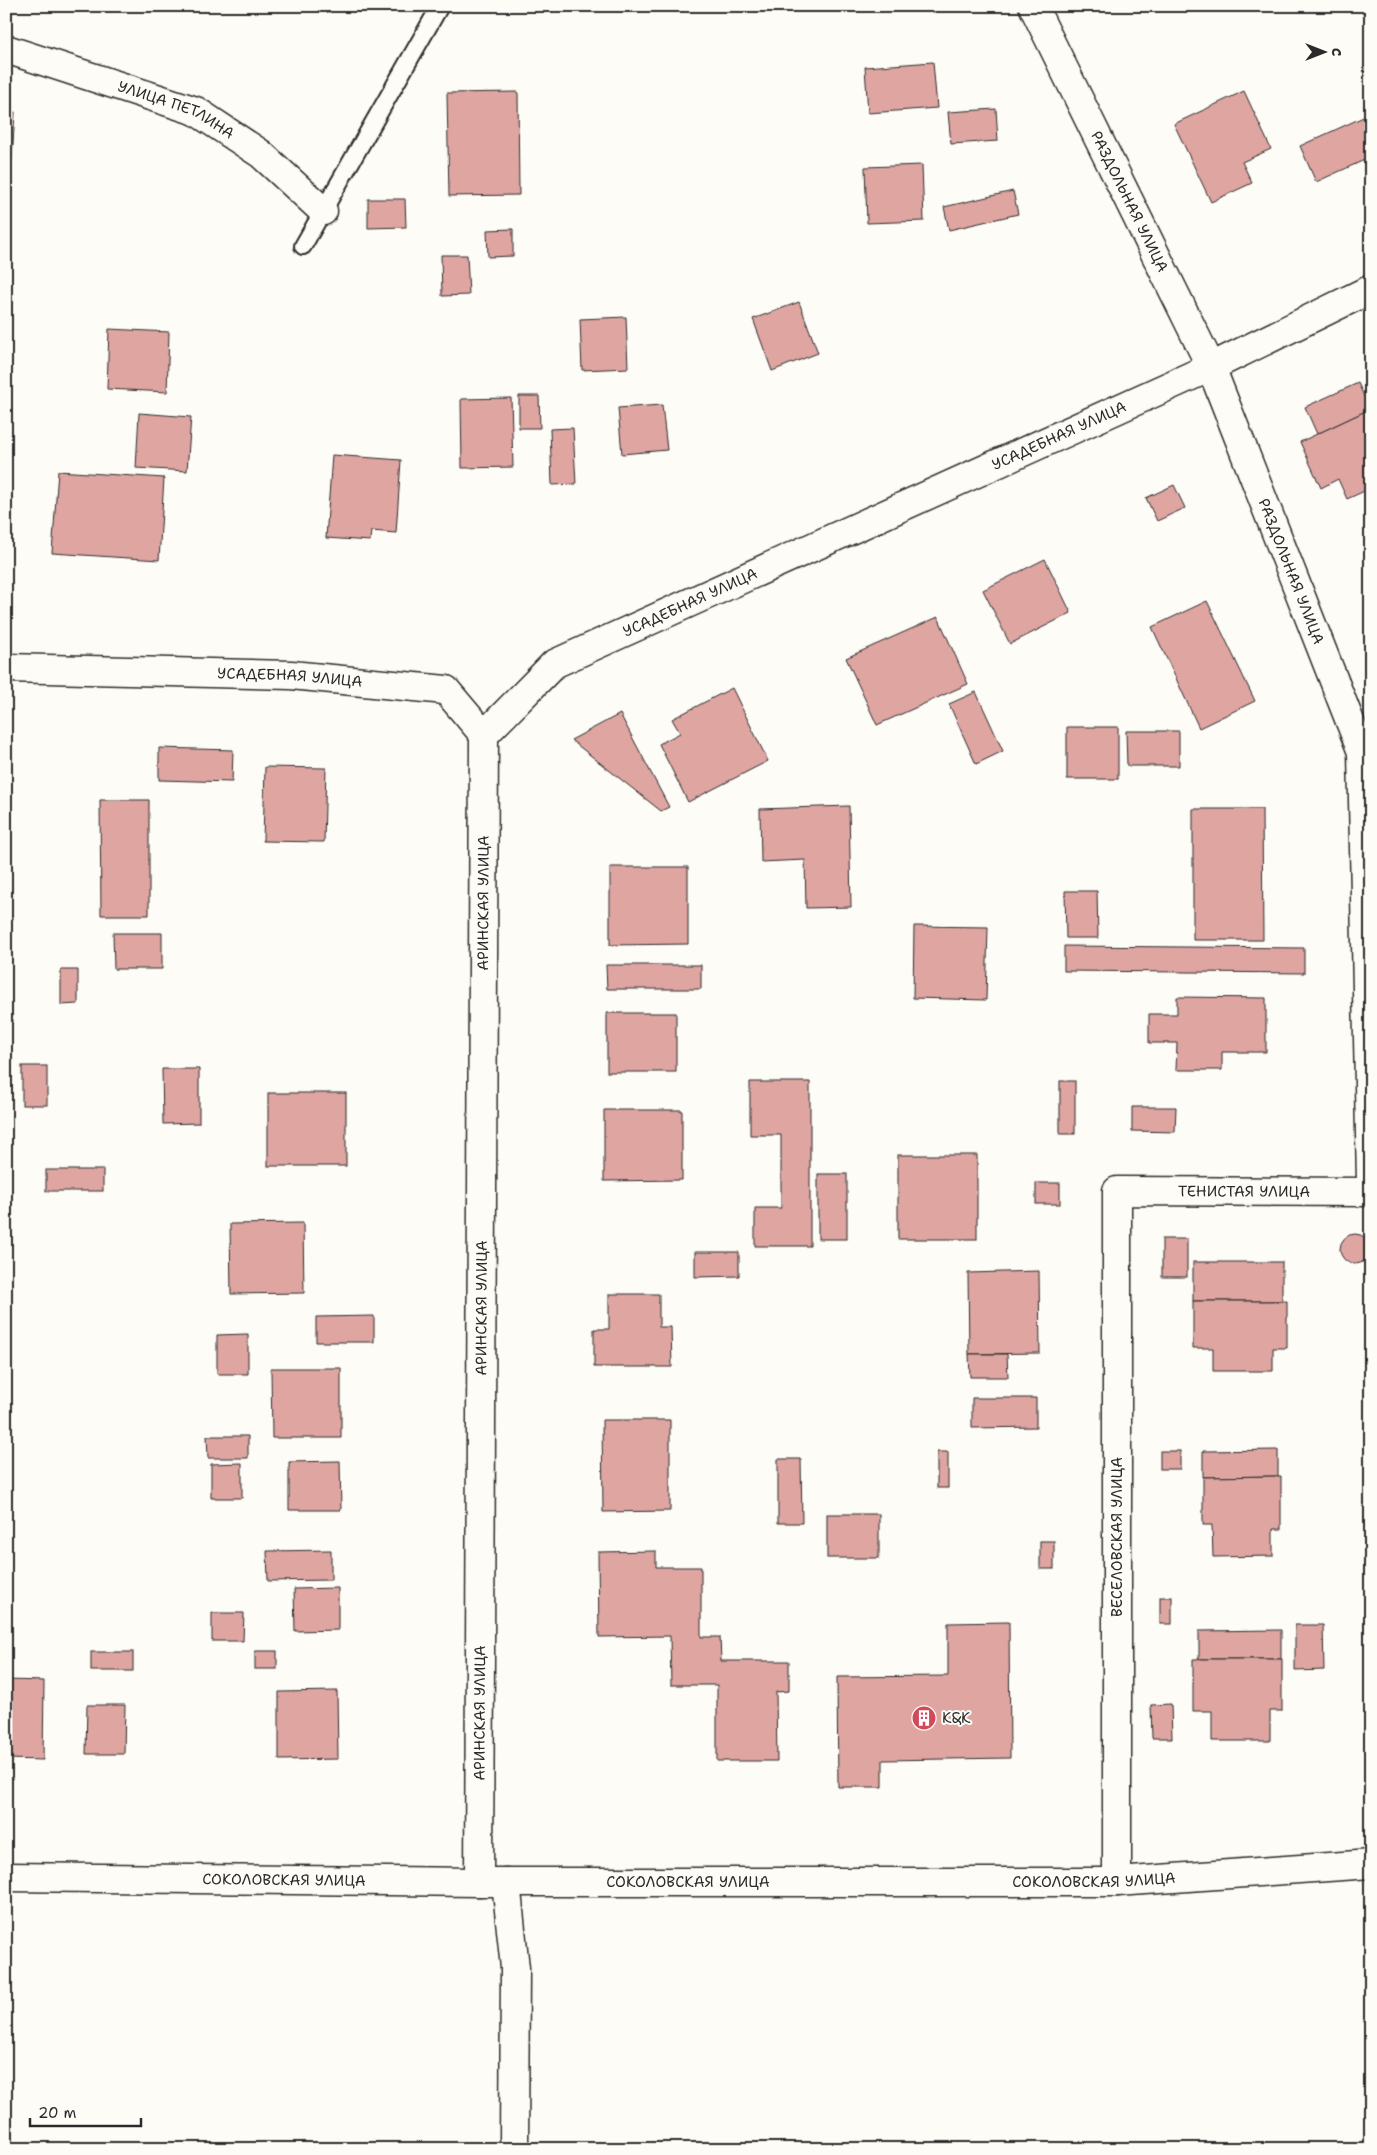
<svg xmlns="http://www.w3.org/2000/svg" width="1377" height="2155" font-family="'Shantell Sans',sans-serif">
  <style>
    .building { fill: #dfa5a1; stroke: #2b2b2b }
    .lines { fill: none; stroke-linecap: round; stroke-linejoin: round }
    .service-casing { stroke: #2b2b2b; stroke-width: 20 }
    .minor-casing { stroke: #2b2b2b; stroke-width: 31 }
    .service { stroke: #fdfcf7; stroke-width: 16 }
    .minor { stroke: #fdfcf7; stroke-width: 28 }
    .labels { text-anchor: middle; stroke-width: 4; stroke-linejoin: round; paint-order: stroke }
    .street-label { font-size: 15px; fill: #2b2b2b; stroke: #fdfcf7 }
    .poi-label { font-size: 15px; fill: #2b2b2b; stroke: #fdfcf7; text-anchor: start }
  </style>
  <rect width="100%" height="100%" fill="#fdfcf7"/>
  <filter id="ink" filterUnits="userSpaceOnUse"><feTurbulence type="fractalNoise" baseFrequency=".02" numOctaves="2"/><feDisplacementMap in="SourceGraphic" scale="10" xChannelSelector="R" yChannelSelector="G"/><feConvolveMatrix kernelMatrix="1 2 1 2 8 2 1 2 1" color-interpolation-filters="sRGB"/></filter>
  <g filter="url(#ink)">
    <g class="building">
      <path d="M933,62L937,108L868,113L865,67Z"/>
      <path d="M1244,91L1271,149L1242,162L1252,183L1211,202L1174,124Z"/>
      <path d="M518,92L519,195L449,196L447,93Z"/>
      <path d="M996,109L998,141L951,144L948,112Z"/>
      <path d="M6,112H15L12,159L6,158Z"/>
      <path d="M1370,114L1371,157L1316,182L1300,146Z"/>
      <path d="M922,165L924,221L867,223L865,167Z"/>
      <path d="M1013,191L1018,214L949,230L944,207Z"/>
      <path d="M368,199H405L406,227L368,228Z"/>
      <path d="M513,229V256L488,257L487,230Z"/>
      <path d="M441,255H467L469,295L442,296Z"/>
      <path d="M799,302L818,353L772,371L753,319Z"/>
      <path d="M626,317L628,368L582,370L580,319Z"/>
      <path d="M109,329L169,332L167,392L107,389Z"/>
      <path d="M1358,383L1370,409L1317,434L1305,407Z"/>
      <path d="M519,396H539L540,428H519Z"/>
      <path d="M511,398L513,467L462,468L461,399Z"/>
      <path d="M662,405L667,450L622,454L618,408Z"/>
      <path d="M1370,409L1371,488L1347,499L1338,479L1321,488L1300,442Z"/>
      <path d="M139,413L191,417L187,471L136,468Z"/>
      <path d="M573,428L576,484L552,485L550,429Z"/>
      <path d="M332,455L401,460L396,533L371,531L370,541L326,538Z"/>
      <path d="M58,471L164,478L159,560L52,553Z"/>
      <path d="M1174,485L1185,508L1157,521L1146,498Z"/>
      <path d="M1045,559L1071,613L1010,644L983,590Z"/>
      <path d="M1207,601L1255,701L1199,728L1152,627Z"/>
      <path d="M938,617L968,684L877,725L846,658Z"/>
      <path d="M732,688L768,761L688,802L659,744L680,733L672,719Z"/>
      <path d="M976,692L1003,751L976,764L949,704Z"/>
      <path d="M620,714L669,807L661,811L571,740Z"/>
      <rect x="1067" y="727" width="51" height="52"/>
      <path d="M1126,731H1179V766H1127Z"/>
      <path d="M159,748L233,750L232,782L159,780Z"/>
      <path d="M265,767L326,768L324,842L263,841Z"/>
      <path d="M100,800H149V915H101Z"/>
      <path d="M849,806L851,907L806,908L805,860L761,862L760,809Z"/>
      <path d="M1193,809H1262L1263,940H1193Z"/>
      <path d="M610,867H688V944L610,945Z"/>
      <path d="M1065,891H1097L1098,938H1066Z"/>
      <path d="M914,926L988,927L986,1000L913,998Z"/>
      <path d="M113,933H162V969H114Z"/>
      <path d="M1064,946L1304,948V973L1064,971Z"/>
      <path d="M606,965H701V989H607Z"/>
      <path d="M61,970H78V1004L61,1005Z"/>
      <path d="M1177,997L1266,998V1052H1222V1070H1176L1177,1043H1149V1014H1177Z"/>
      <rect x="607" y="1013" width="69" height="59"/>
      <rect x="22" y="1066" width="25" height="39"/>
      <path d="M162,1069H199V1123L163,1124Z"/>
      <rect x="1060" y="1081" width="15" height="53"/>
      <path d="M750,1082H810V1246H755V1208H781V1135H750Z"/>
      <rect x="268" y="1093" width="78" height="73"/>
      <path d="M1132,1107H1176L1175,1132L1132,1131Z"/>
      <path d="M604,1110H682V1180L604,1181Z"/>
      <rect x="898" y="1155" width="79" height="84"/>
      <rect x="46" y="1170" width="57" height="21"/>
      <rect x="818" y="1174" width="29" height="65"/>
      <rect x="1036" y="1183" width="24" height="21"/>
      <path d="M303,1223L304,1293L231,1294L230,1224Z"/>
      <circle cx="1355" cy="1249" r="15"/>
      <rect x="1162" y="1239" width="25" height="38"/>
      <path d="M695,1252H739V1276L695,1277Z"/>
      <rect x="1193" y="1262" width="89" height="39"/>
      <path d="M1039,1271L1040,1353L969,1354L968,1273Z"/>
      <rect x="6" y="1281" width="2" height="41"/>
      <path d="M609,1294H659V1327H671L672,1367H594V1329H609Z"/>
      <path d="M1193,1301H1287V1348H1273V1371H1213V1348H1193Z"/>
      <path d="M374,1316V1342H316V1317Z"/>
      <path d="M248,1334V1374H217V1335Z"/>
      <path d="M969,1354H1007L1008,1377H970Z"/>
      <path d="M271,1368H341V1438H272Z"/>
      <path d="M972,1398H1036V1427L972,1428Z"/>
      <path d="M602,1420H670V1511L603,1512Z"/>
      <path d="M207,1436H248V1458H208Z"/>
      <path d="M1278,1450V1476L1203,1477V1451Z"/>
      <rect x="1160" y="1451" width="20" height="18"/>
      <rect x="937" y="1452" width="11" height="36"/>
      <path d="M778,1459H801L802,1523H778Z"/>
      <path d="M340,1461L341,1510H289V1462Z"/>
      <path d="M242,1463V1498H211V1464Z"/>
      <path d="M1281,1476V1529H1273V1556L1213,1557L1212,1525H1203V1477Z"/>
      <rect x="827" y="1514" width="52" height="44"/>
      <rect x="1040" y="1541" width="14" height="28"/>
      <path d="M331,1550V1580L268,1581L267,1551Z"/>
      <path d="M656,1551V1567H701V1637H720L721,1661H789V1691L776,1692L777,1761H717V1685H671L670,1636L599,1637L598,1552Z"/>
      <path d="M338,1588V1630L295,1631L294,1589Z"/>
      <rect x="6" y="1595" width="2" height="27"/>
      <rect x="1160" y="1597" width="12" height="27"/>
      <path d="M212,1613H244L243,1641H212Z"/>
      <path d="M1009,1622L1010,1758L883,1760V1787H838L837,1677L948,1676V1623Z"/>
      <path d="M1295,1625H1323L1324,1670L1295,1671Z"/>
      <path d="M1281,1630V1659H1199V1631Z"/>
      <rect x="255" y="1651" width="22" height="18"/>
      <rect x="91" y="1652" width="42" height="19"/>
      <path d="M1193,1659H1282V1711H1270V1741H1212V1711H1193Z"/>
      <path d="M6,1680L44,1681L43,1760L6,1759Z"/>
      <path d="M1369,1688H1371L1370,1768Z"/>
      <path d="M337,1691L338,1759L279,1760V1692Z"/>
      <path d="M1171,1704L1172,1738H1152L1151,1705Z"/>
      <path d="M87,1705H125L124,1754H86Z"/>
    </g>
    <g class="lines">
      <defs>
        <path id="service" d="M303,246L440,6"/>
        <g id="minor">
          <path id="s1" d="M1033,6L1211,367L1362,752L1371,1181"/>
          <path id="s2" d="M6,49L196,111L261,154L323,211"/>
          <path id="s3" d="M6,668L291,675L446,690L484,735"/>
          <path id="s4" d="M484,735L554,664L1211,367L1371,289"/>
          <path id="s5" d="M6,1877L479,1882H1117L1371,1864"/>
          <path id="s6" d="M479,1882L484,735"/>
          <path d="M506,1882L515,1968L514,2149"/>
          <path id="s7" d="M1117,1882V1191L1371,1192"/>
        </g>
      </defs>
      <use href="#service" class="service-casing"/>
      <use href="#minor" class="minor-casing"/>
      <use href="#service" class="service"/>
      <use href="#minor" class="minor"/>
    </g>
  </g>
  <defs>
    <symbol id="building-disc" viewBox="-11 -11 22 22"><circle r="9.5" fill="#d1495b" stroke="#fdfcf7"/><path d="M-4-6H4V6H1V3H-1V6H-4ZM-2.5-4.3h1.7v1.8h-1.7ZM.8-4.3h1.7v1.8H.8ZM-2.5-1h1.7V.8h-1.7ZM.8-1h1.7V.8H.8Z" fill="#fff"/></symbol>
  </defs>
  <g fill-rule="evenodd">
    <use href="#building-disc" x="910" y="1704" width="28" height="28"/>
  </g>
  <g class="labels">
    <g class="street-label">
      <text dy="5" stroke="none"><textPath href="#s2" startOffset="181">УЛИЦА ПЕТЛИНА</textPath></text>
      <text dy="5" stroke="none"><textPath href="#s1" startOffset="218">РАЗДОЛЬНАЯ УЛИЦА</textPath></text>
      <text dy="5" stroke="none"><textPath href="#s4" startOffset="654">УСАДЕБНАЯ УЛИЦА</textPath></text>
      <text dy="5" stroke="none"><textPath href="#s1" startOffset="622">РАЗДОЛЬНАЯ УЛИЦА</textPath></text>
      <text dy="5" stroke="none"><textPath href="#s4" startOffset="249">УСАДЕБНАЯ УЛИЦА</textPath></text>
      <text dy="5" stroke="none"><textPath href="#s3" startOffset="284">УСАДЕБНАЯ УЛИЦА</textPath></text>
      <text dy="5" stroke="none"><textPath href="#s6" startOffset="979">АРИНСКАЯ УЛИЦА</textPath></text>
      <text dy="5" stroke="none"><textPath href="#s7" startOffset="818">ТЕНИСТАЯ УЛИЦА</textPath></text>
      <text dy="5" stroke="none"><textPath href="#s6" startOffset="574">АРИНСКАЯ УЛИЦА</textPath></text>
      <text transform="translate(1117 1537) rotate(-90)" y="5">ВЕСЕЛОВСКАЯ УЛИЦА</text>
      <text dy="5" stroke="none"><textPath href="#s6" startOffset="169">АРИНСКАЯ УЛИЦА</textPath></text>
      <text dy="5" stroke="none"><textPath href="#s5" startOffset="278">СОКОЛОВСКАЯ УЛИЦА</textPath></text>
      <text dy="5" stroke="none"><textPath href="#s5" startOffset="1088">СОКОЛОВСКАЯ УЛИЦА</textPath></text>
      <text dy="5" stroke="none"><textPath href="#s5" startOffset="682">СОКОЛОВСКАЯ УЛИЦА</textPath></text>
    </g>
    <g class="poi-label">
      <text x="942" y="1723">K&amp;K</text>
    </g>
  </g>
  <rect width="1377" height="2155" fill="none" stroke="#fdfcf7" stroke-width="25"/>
  <rect x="12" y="12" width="1352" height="2130" fill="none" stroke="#2b2b2b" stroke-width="2" filter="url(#ink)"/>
  <g transform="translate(1324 52) rotate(90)" stroke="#fdfcf7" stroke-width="4" paint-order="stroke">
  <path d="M0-4L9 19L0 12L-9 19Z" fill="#2b2b2b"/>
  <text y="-8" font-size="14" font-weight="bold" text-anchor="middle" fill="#2b2b2b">С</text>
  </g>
  <path d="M30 2118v8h111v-8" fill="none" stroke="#2b2b2b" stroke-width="2.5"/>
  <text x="38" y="2118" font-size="15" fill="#2b2b2b" stroke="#fdfcf7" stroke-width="4" paint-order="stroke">20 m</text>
</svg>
